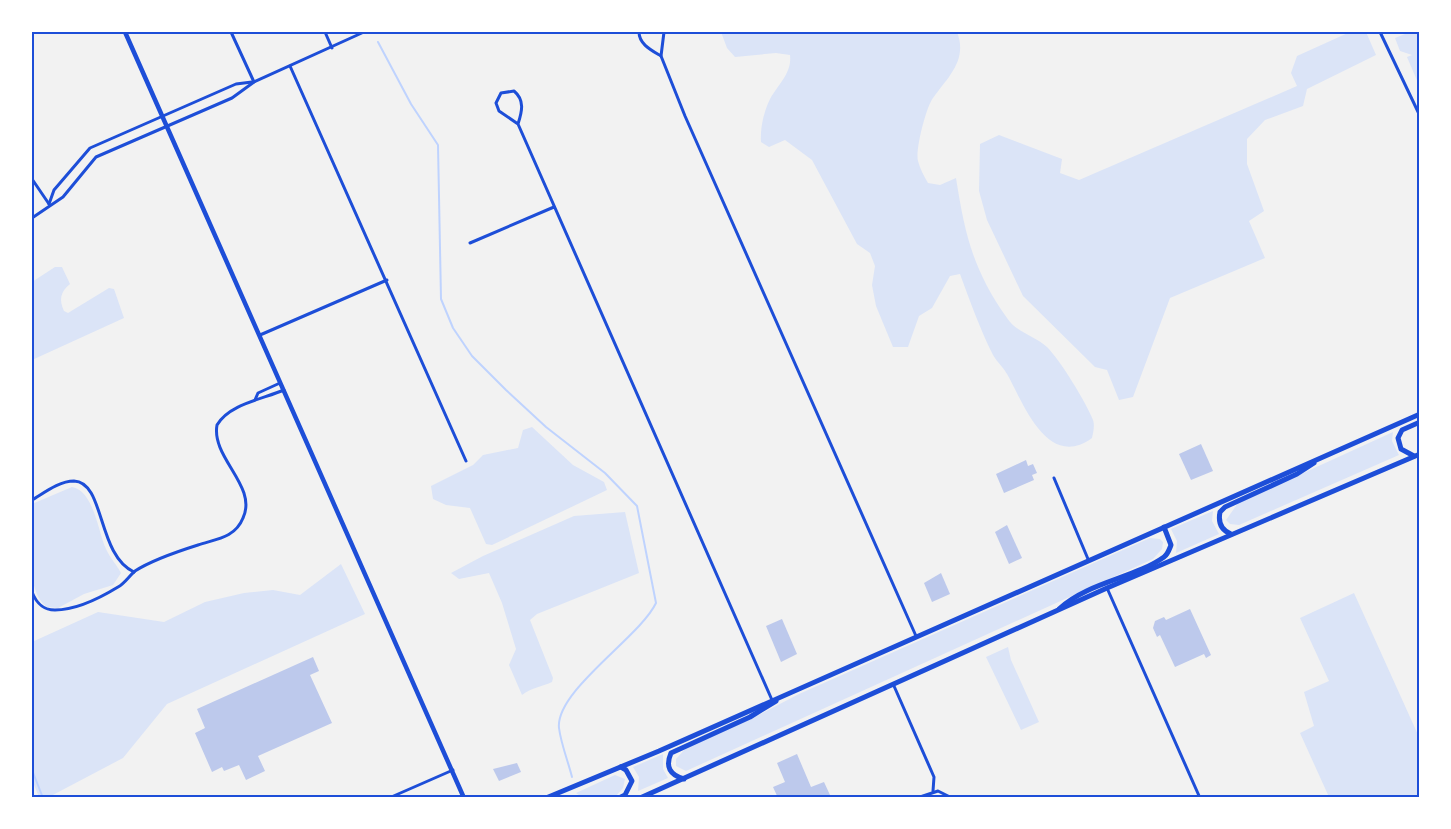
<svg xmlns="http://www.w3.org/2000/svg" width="1451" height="829" font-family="Literata,serif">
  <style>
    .green { fill: #dbe4f7 }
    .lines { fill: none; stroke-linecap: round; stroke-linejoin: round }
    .stream { stroke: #bfd3fe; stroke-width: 2 }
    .building { fill: #bdc9ec }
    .minor { stroke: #1d4ed8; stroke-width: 3 }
    .secondary { stroke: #1d4ed8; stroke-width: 4.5 }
    .primary { stroke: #1d4ed8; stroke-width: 5 }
    .neatline { fill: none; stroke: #1d4ed8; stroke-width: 2 }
  </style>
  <rect width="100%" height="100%" fill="#f2f2f2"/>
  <g class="green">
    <path d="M721,32H957C968,60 948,77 933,98C926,107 915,151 918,161C920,169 924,176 928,183L940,185L956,178C965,235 973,270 1007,318C1017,333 1034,335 1047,347C1060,360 1086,402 1093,420C1095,426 1093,433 1092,438C1047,471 1023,402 1007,374C1003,367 997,362 993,355C980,329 970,301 960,274L950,276L932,308L919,316L908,347H893L876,306L872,285L875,266L870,253L857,244L812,160L785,140L769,147L761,142C760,128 764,111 770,99C779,83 792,73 790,55L776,53L735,57L727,48Z"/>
    <path d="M1350,32H1366L1376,55L1307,89L1303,106L1265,120L1247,139V164L1264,211L1249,221L1265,258L1170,298L1133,397L1119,400L1107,370L1095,367L1023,296L987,220L979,191L980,144L999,135L1062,159L1060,173L1079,180L1297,86L1291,73L1297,56Z"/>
    <path d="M1410,32H1419V85L1407,57L1412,55L1400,51L1395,38Z"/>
    <path d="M55,267H62L70,284C60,292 59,300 64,311L68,313L109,288L114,289L124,318L32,360V282Z"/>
    <path d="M532,427L573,465L604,482L607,490L492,545L486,544L470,508L446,505L433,499L431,486L473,465L483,455L518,448L523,430Z"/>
    <path d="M1393,432L1392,441L1399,455L1239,525L1230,524L1226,520L1238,503Z"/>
    <path d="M72,487C94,491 98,532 106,549C110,558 117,565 121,573L113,585L84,594L58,608L47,607C23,589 32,532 32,504Z"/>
    <path d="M1213,511L1212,521L1219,534L1176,553L1177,541L1171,529Z"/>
    <path d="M625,512L639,573L537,614L530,620L553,678L552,682C541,687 533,687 522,695L509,665L516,649L502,603L489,573L459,579L451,573L483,556L574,516Z"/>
    <path d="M1150,538L1160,539L1163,542L1162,549L1153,559L686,771L676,766V759L686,748L751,719L799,694Z"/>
    <path d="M341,564L365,614L167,704L123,758L49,797H39L32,780V642L98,612L164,622L205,602L244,593L273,590L300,595Z"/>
    <path d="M1354,593L1419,737V797H1329L1300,733L1314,726L1304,692L1329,681L1300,618Z"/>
    <path d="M1008,647L1011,660L1039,722L1021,730L986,657Z"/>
    <path d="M663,754V769L668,778L638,791L639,777L633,767Z"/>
    <path d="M615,775L625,779L623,788L616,796L582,797L576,793Z"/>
  </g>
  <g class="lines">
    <g class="stream">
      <path d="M378,42L411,104L438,145L441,299L453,328L472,356L506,390L546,427L605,473L637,506L656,603C640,637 555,691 559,728C561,744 568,761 572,777"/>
      <path d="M32,770L43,798"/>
    </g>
  </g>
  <g class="building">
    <path d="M1201,444L1213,471L1191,480L1179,454Z"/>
    <path d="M1026,460L1028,466L1033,464L1037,473L1032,475L1034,480L1004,493L996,474Z"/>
    <path d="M1007,525L1022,558L1009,564L995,532Z"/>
    <path d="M941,573L950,594L932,602L924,583Z"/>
    <path d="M1190,609L1211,655L1206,658L1204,654L1175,667L1160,635L1157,637L1153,628L1155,621L1164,617L1166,620Z"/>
    <path d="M782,619L797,654L781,662L766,626Z"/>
    <path d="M313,657L319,671L310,675L332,723L258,756L265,771L246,780L239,765L224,771L222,767L212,772L195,733L205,728L197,709Z"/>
    <path d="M797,754L811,787L824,782L830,795L824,798H778L773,787L785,782L777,763Z"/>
    <path d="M517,763L521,772L499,781L493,769Z"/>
  </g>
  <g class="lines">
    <g class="minor">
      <path d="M231,32L254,82"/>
      <path d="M325,32L332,48"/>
      <path d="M639,32C639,44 651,50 661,56"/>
      <path d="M664,32L661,56L685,116L916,636"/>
      <path d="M1380,32L1420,116"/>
      <path d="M290,66L466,461"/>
      <path d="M518,124L499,111L496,103L501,93L514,91C525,100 522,112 518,124L772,700"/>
      <path d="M32,179L49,204"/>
      <path d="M49,204L54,190L90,148L236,84L252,82"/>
      <path d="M32,218L63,197L96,157L232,98L254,82L364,32"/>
      <path d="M470,243L554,207"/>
      <path d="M260,335L387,280"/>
      <path d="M255,400L258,393L280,383"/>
      <path d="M1054,478L1088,559"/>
      <path d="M32,500C44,493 59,481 74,481C105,482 97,555 134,572"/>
      <path d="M1107,588L1200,798"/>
      <path d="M32,592C36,602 42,610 55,610C76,610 100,598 118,587C125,583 129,576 135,571C152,560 179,551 198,545C216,539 235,538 243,518C258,486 211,458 217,425C229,404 263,399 284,390"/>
      <path d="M894,686L934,777L933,791"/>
      <path d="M389,798L453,770"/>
      <path d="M917,798L938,791L952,798"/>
    </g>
    <path class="secondary" d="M125,32L464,798"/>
    <g class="primary">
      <path d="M1414,456L1401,449L1398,438L1402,430L1420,422"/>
      <path d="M1231,534C1221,530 1218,522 1220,512L1225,507L1297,474L1314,463"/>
      <path d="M1059,609C1088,582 1135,578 1164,557C1168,554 1169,550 1171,545L1164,527"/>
      <path d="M684,779C670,775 665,767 671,753L750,717L776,701"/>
      <path d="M546,798L659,751L1420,414"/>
      <path d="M619,798L625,795L632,781L626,770L621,767"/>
      <path d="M640,798L1107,588L1420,454"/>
    </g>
  </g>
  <rect width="1451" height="829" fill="none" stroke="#ffffff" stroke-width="66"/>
  <rect x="33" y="33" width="1385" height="763" class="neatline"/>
</svg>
